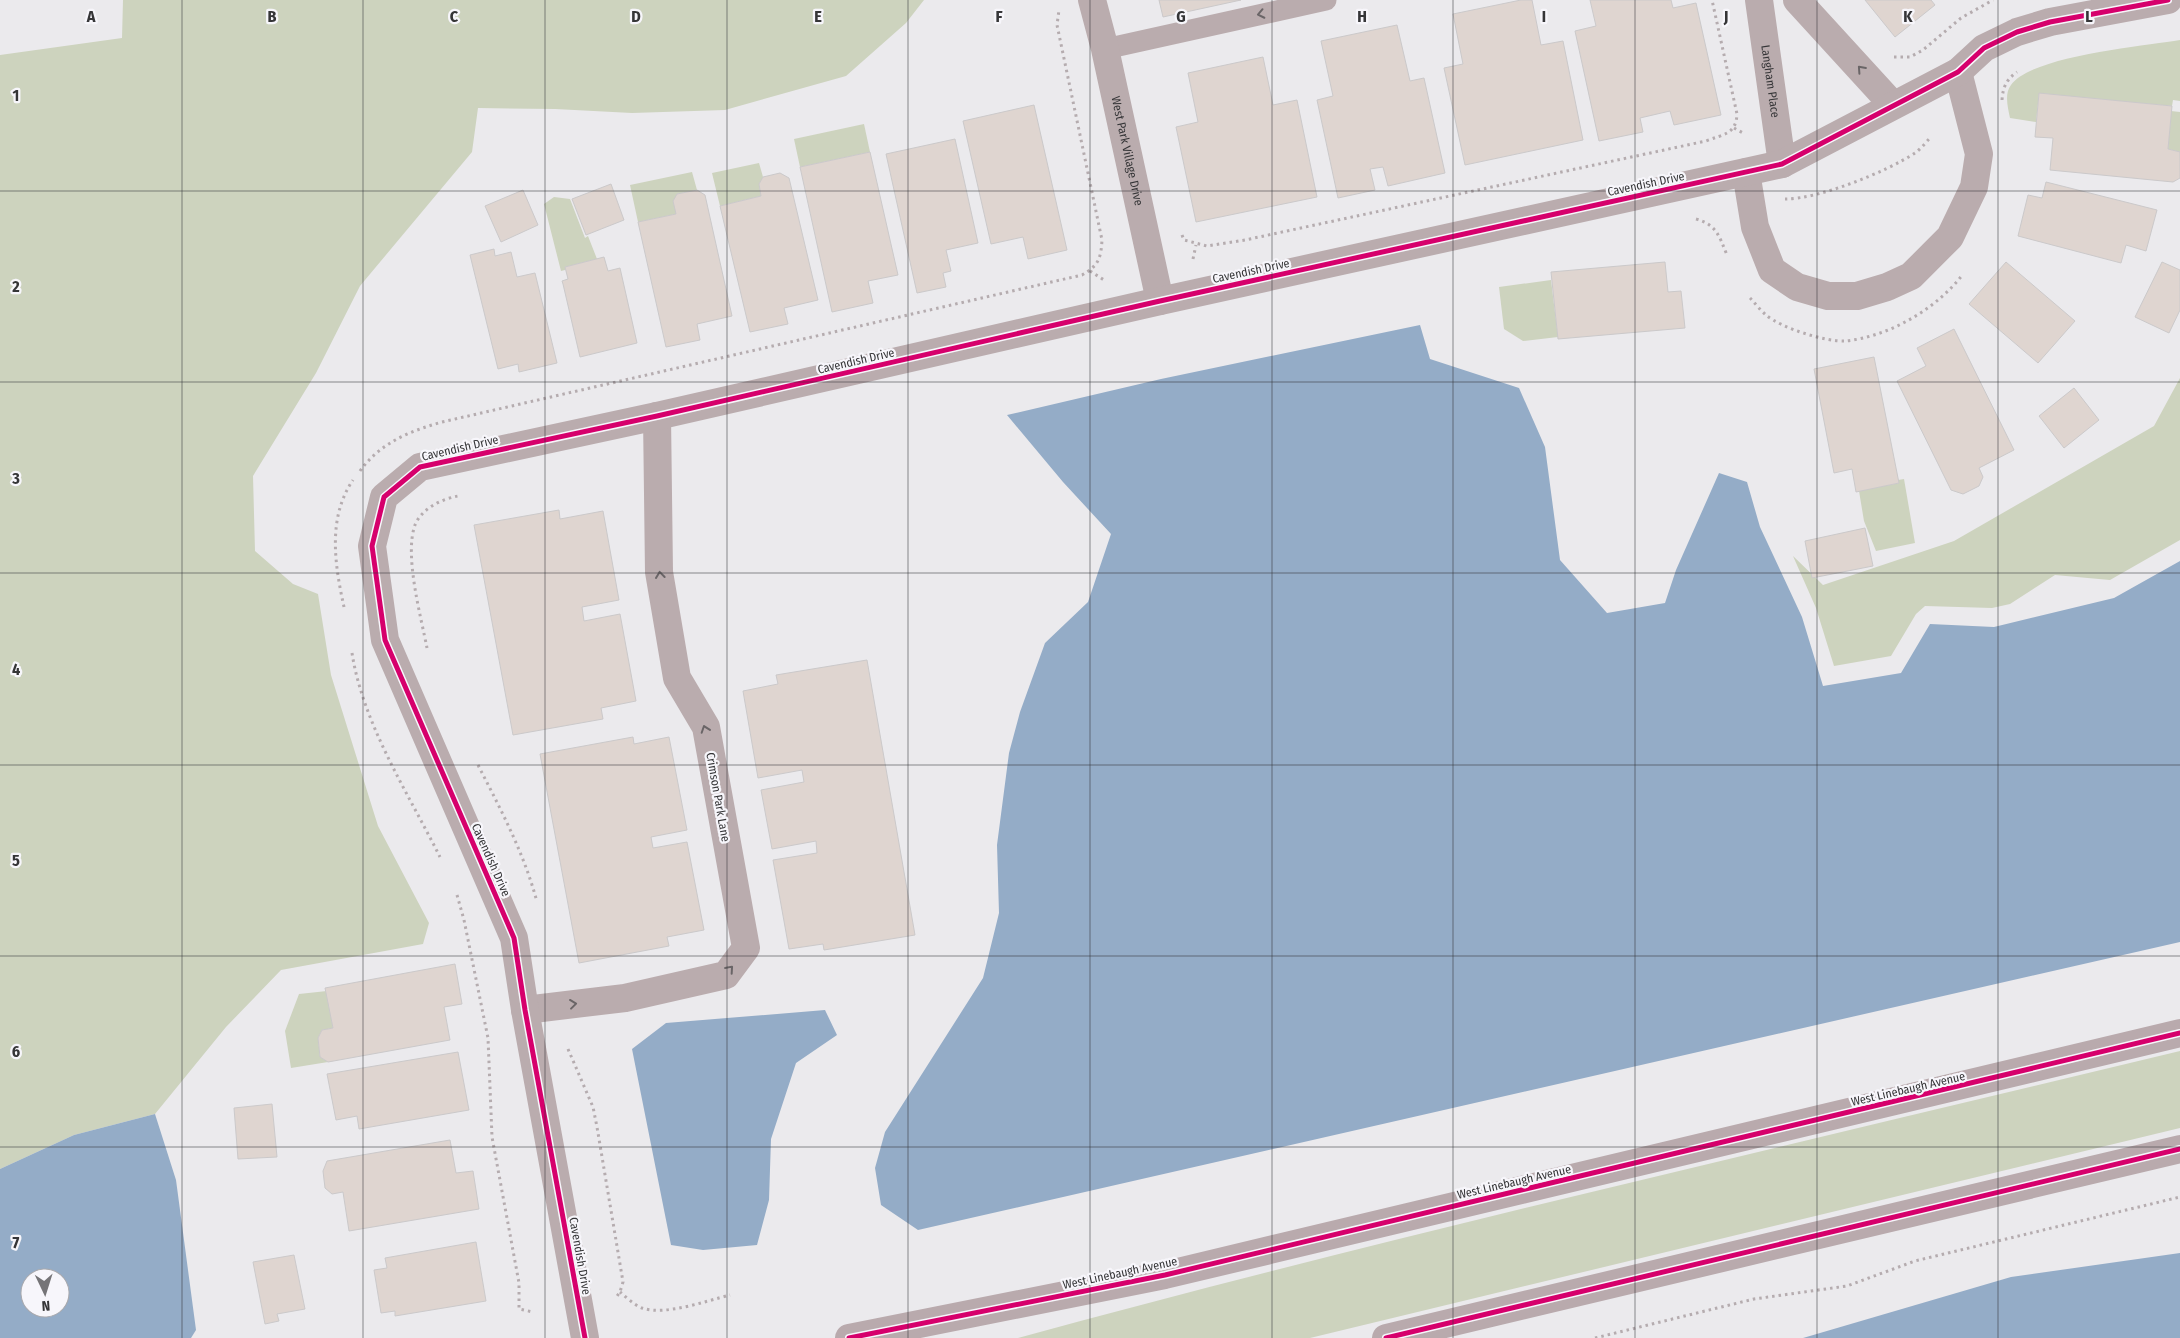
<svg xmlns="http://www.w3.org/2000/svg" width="2180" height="1338" font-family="'Fira Sans Condensed',sans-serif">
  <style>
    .green { fill: #cdd3be }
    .water { fill: #94acc7; fill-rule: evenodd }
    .building { fill: #dfd5d0; stroke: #cbc9ca }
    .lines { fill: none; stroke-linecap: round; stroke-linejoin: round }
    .path { stroke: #b5acaf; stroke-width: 3; stroke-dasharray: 2.5 4; stroke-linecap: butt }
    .lane { stroke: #baacae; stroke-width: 21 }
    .street { stroke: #baacae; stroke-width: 28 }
    .secondary { stroke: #b9aaad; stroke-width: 28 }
    .cycleway-casing { stroke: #f7f6fb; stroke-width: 8 }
    .cycleway { stroke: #d6006c; stroke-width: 5 }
    .oneway { stroke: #6a6567 }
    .grid { fill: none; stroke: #353537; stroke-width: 1; stroke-opacity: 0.55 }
    .labels { text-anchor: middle; stroke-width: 4.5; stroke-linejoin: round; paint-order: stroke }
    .street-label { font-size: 12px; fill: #353537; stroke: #f7f6fb }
    .grid-label { font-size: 16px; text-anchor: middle; font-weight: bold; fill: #353537; stroke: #f7f6fb; stroke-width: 4.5; stroke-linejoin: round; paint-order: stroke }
  </style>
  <rect width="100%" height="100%" fill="#ebeaed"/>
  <g class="green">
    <path d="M123,0H924L906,23L846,76L725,110L632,113L555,109L478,108L472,152L360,286L316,373L253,476L255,551L293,584L318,594L331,675L378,826L429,923L423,944L281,970L226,1027L155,1114L74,1135L0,1169V55L122,38Z"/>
    <path d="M2180,40V101L2173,100L2172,106L2039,94L2036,122L2010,118C2008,108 2004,94 2011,85C2031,56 2144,46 2180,40Z"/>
    <path d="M2171,111L2180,112V152L2168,149Z"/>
    <path d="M864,124L870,152L800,167L794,139Z"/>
    <path d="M759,163L763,177L759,184L761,196L720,206L712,173Z"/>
    <path d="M692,172L697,190L677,194L676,214L638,222L630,185Z"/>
    <path d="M554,197L570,199L585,238L588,236L597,259L565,267V270L561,271L544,204Z"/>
    <path d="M1551,280L1558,337L1523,341L1504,329L1499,287Z"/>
    <path d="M2180,378V540L2110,580L2055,575L2010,604L1992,608L1925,606L1916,614L1891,656L1834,666L1816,608L1793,556L1823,585L1954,541L2154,426Z"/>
    <path d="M1904,479L1915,543L1876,551L1864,521L1859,491L1899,483L1898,480Z"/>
    <path d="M327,991L333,1028L322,1030L318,1038L320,1057L328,1062L291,1068L285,1031L299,994Z"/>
    <path d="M2180,1051V1128L1310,1338H1018C1403,1233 1792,1145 2180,1051Z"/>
  </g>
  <g class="water">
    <path d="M1420,325L1430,359L1519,388L1545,447L1560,560L1607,613L1665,603L1676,570L1719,473L1747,482L1760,527L1802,617L1823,686L1901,673L1930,624L1994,627L2114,598L2180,561V942L918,1230L881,1205L875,1168L885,1132L983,978L999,913L997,845L1009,753L1020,712L1045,643L1088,602L1111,534L1063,482L1007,415L1161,379Z"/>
    <path d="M825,1010L837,1035L796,1063L771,1139L769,1200L757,1245L703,1250L671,1245L632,1049L666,1023Z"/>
    <path d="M155,1114L176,1180L196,1330L191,1338H0V1169L74,1135ZM30,1278H60V1308H30Z"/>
    <path d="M2180,1253V1338H1803L2011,1277Z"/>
  </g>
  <g class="building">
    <path d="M1159,0H1241L1163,17Z"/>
    <path d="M1521,0H1532L1541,45L1563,41L1583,140L1465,165L1444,68L1463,64L1453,14Z"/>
    <path d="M1590,0H1671L1673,8L1696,3L1721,115L1674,125L1670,111L1640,118L1643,132L1599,141L1575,31L1596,26Z"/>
    <path d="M1865,0H1931L1935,5L1895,37Z"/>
    <path d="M1397,25L1410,81L1424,78L1445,173L1388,186L1383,167L1370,169L1375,190L1338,198L1317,100L1333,96L1321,41Z"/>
    <path d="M1263,57L1273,105L1297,100L1317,197L1196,222L1176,127L1198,122L1188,73Z"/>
    <path d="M2039,93L2172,106L2168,149L2180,152V178L2173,182L2050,170L2053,138L2035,137Z"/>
    <path d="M1034,105L1067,250L1028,259L1023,237L991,244L963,121Z"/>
    <path d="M955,139L978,243L946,250L951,271L943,273L946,287L917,293L886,154Z"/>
    <path d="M870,152L898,275L868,281L873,303L832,312L800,167Z"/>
    <path d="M780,173L789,178L818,300L784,308L788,324L750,332L720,206L761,196L759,184L763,177Z"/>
    <path d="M2046,182L2157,210L2146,251L2126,245L2121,263L2018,236L2028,195L2042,198Z"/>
    <path d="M611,184L624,220L586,235L572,199Z"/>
    <path d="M523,190L538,225L501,242L485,206Z"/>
    <path d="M697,190L705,195L732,316L697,324L700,340L666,347L638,222L676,214L673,201L677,194Z"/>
    <path d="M494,249L495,256L511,252L517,277L535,273L557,363L519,372L518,364L498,369L470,255Z"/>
    <path d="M604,257L608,271L620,268L637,343L580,357L563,284L562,281L568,279L565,267Z"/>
    <path d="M1665,262L1668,292L1681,291L1685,328L1558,339L1551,272Z"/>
    <path d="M2006,262L2075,321L2038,363L1969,304Z"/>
    <path d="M2162,262L2180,270V310L2169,333L2135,317Z"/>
    <path d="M1954,329L2014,450L1979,468L1983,477L1979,486L1963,494L1951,490L1897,381L1926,366L1917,348Z"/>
    <path d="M1874,357L1899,483L1856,492L1852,469L1834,473L1814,369Z"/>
    <path d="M2074,388L2099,420L2064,448L2039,416Z"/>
    <path d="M559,510L560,519L603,511L619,600L582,607L584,621L620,614L636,701L601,708L603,719L513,735L474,525Z"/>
    <path d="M1865,528L1873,566L1812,578L1805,541Z"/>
    <path d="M867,660L915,935L824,950L823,944L789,949L773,860L817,853L816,841L772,849L761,790L804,782L802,770L758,778L743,691L778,684L776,675Z"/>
    <path d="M633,737L634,744L669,737L687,830L651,837L653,848L687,842L704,930L667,937L669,946L579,963L540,754Z"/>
    <path d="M455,964L462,1004L444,1007L450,1040L328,1062L320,1057L318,1038L322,1030L333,1028L325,988Z"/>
    <path d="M458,1052L469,1110L359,1129L357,1116L336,1120L327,1074Z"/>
    <path d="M272,1104L277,1157L238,1159L234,1108Z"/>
    <path d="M450,1140L456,1173L473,1171L479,1209L349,1231L343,1192L332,1194L325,1188L323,1171L327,1161Z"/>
    <path d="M476,1242L486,1301L395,1316V1311L381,1313L374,1270L387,1268L385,1258Z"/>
    <path d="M294,1255L305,1309L277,1314L279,1321L265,1324L253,1262Z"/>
  </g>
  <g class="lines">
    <g class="path">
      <path d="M1894,57H1910L1923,50L1961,18L1993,0"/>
      <path d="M2002,100C2003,87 2006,80 2017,72"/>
      <path d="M1734,128L1745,134"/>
      <path d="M1785,199C1819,199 1886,172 1915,153C1921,149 1926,142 1931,137"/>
      <path d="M1696,219C1717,225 1719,236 1727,255"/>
      <path d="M1182,235L1184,240L1207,246L1245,240L1706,141C1723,134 1736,135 1737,114L1712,0"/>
      <path d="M1193,259L1196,245"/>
      <path d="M1090,271L1104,280"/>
      <path d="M1750,298C1755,303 1760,310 1766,315C1781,328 1826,342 1845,341C1888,337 1937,309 1963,274"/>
      <path d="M360,471C380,443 410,431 442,422L1082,275C1098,266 1101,259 1102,240L1057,25L1059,10"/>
      <path d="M344,607C335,566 327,518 353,480"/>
      <path d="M427,648C421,617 404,555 415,525C422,508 442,499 458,496"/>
      <path d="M352,653C363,724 408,793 440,857"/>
      <path d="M478,765C501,810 524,853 537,902"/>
      <path d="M457,895L464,920L488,1038L492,1137L519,1283V1309L533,1312"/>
      <path d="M568,1049L593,1107L597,1127L623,1282L620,1292L615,1299"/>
      <path d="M620,1292C626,1297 634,1305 642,1308C665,1316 706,1301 730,1295"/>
      <path d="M1595,1338L1754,1299L1847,1286L1915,1261L2180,1197"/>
    </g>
    <path class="lane" d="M1105,49L1326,0"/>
    <g class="street">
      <path id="s1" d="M1092,0L1105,49L1160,301"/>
      <path id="s2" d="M1759,0L1782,164"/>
      <path d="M1797,0L1893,105"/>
      <path d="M1746,172L1755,227L1772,270L1797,287L1828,296H1857L1887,287L1911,276L1950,237L1974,187L1979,154L1958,72"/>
      <path d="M525,1010L625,998L726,975L746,948L706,727L677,678L659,572L657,416"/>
      <path d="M585,1338L525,1010L514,938L385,640L372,546L384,497L420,467L657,416L1160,301L1782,164L1958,72L1984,48L2017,32L2050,22L2168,0"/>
    </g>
    <g class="secondary">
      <path d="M849,1338L1165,1275L2180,1033"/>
      <path d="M1386,1338L2180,1149"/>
    </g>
    <defs>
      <g id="cycleway">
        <path d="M585,1338L525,1010L514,938L385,640L372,546L384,497L420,467L657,416L1160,301L1782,164L1958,72L1984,48L2017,32L2050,22L2168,0"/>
        <path d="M849,1338L1165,1275L2180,1033"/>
        <path d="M1386,1338L2180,1149"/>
      </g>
    </defs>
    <use href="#cycleway" class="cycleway-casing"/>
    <use href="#cycleway" class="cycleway"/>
  </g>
  <defs><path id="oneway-chevron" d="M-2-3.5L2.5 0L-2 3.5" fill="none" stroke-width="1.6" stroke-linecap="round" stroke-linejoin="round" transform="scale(1.25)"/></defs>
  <g class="oneway">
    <use href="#oneway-chevron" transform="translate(1261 14) rotate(168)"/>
    <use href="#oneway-chevron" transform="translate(1861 69) rotate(-132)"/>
    <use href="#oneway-chevron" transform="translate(660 575) rotate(-97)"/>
    <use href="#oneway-chevron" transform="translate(705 729) rotate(-109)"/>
    <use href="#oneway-chevron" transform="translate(730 969) rotate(-49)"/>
    <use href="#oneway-chevron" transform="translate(573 1004) rotate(-7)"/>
  </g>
  <path class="grid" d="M182,0V1338M363,0V1338M545,0V1338M727,0V1338M908,0V1338M1090,0V1338M1272,0V1338M1453,0V1338M1635,0V1338M1817,0V1338M1998,0V1338M0,191H2180M0,382H2180M0,573H2180M0,765H2180M0,956H2180M0,1147H2180"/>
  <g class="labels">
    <g class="street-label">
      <text dy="4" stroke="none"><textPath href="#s2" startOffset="82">Langham Place</textPath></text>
      <text dy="4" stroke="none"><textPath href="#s1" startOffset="155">West Park Village Drive</textPath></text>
      <text transform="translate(1646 184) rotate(-12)" y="4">Cavendish Drive</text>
      <text transform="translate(1251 271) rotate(-12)" y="4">Cavendish Drive</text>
      <text transform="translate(856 361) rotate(-13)" y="4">Cavendish Drive</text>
      <text transform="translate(460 448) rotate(-13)" y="4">Cavendish Drive</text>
      <text transform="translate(718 797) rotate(80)" y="4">Crimson Park Lane</text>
      <text transform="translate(491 860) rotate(66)" y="4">Cavendish Drive</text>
      <text transform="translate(1908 1089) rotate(-13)" y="4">West Linebaugh Avenue</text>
      <text transform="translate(1514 1182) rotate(-13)" y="4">West Linebaugh Avenue</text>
      <text transform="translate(580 1256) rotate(80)" y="4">Cavendish Drive</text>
      <text transform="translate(1120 1273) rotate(-12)" y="4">West Linebaugh Avenue</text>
    </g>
  </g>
  <g class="grid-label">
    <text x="91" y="22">A</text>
    <text x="272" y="22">B</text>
    <text x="454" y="22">C</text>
    <text x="636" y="22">D</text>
    <text x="818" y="22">E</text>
    <text x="999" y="22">F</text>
    <text x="1181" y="22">G</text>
    <text x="1362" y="22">H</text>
    <text x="1544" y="22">I</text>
    <text x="1726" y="22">J</text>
    <text x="1908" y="22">K</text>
    <text x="2089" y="22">L</text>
    <text x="16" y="101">1</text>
    <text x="16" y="292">2</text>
    <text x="16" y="484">3</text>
    <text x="16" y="675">4</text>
    <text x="16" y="866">5</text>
    <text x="16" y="1057">6</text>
    <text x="16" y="1248">7</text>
  </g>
  <g transform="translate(45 1293) rotate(176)"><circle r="24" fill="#f7f6fb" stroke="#a9a9ad"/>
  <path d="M0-4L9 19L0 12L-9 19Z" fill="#757477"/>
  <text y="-8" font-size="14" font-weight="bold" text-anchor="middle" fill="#353537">N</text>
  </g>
</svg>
